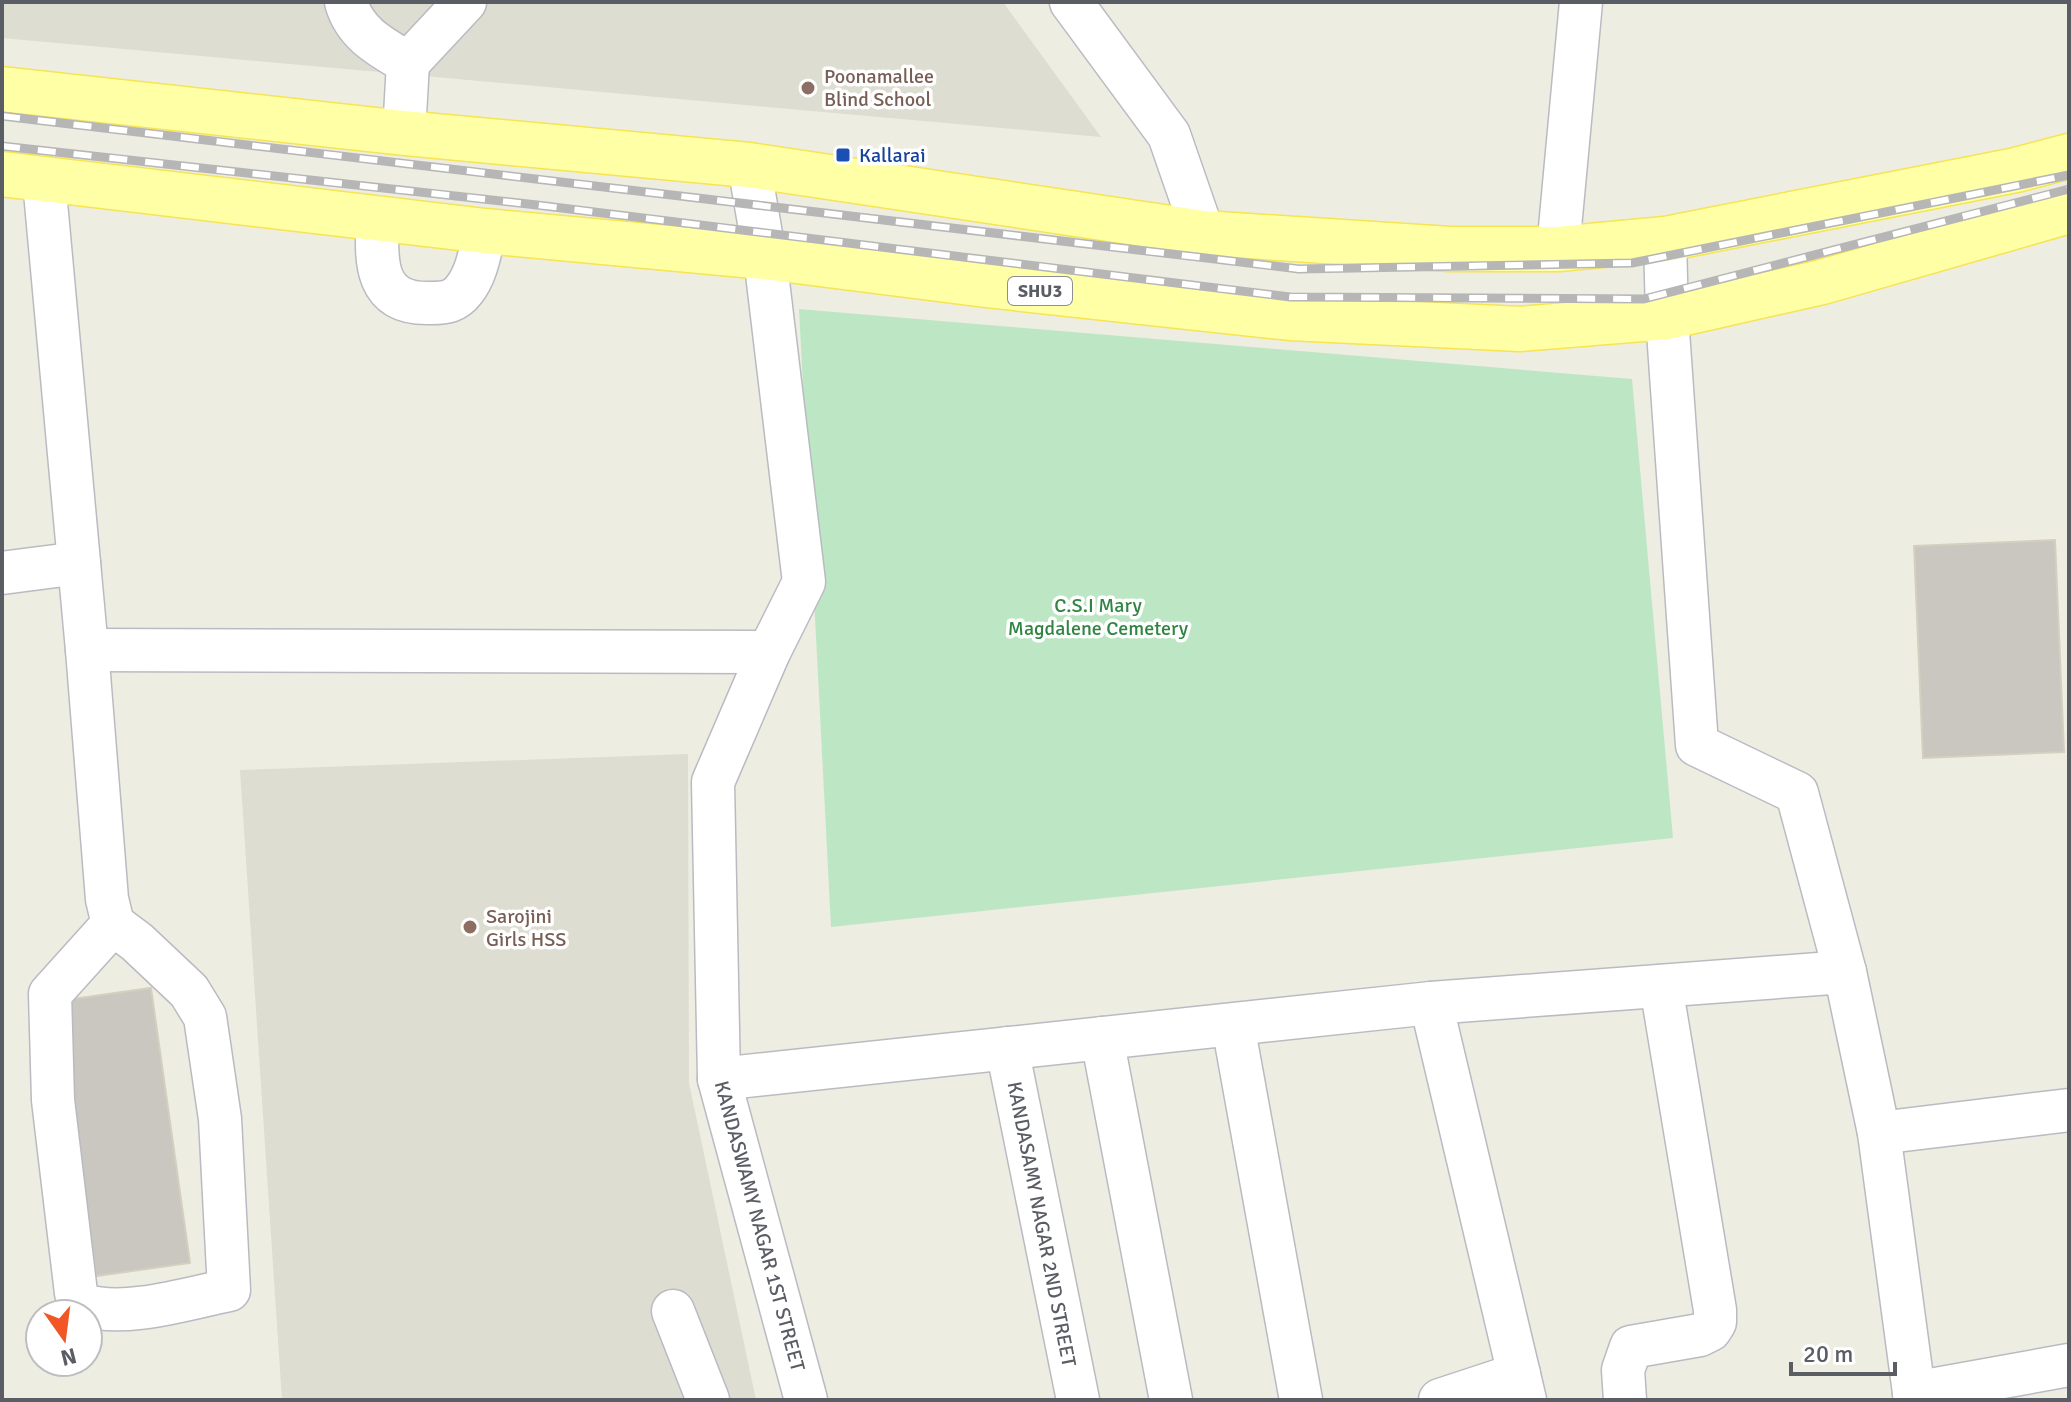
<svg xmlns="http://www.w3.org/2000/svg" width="2071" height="1402" font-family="Signika,sans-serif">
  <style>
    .education { fill: #deddd1 }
    .green { fill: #bde7c4 }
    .building { fill: #c9c7bf; stroke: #d3d0c0; stroke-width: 2 }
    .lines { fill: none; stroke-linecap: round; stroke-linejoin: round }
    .minor-casing { stroke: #babbc2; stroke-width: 45 }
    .major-casing { stroke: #f7e452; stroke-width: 47 }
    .minor { stroke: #fff; stroke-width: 42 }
    .major { stroke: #ffffa6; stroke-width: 44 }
    .rail-casing { stroke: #b6b6b7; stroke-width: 9 }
    .rail { stroke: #fff; stroke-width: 6; stroke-dasharray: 18; stroke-linecap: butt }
    .education-dot { fill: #8d6e63; stroke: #fff; stroke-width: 3 }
    .transit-dot { fill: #1a4fb4; stroke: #fff; stroke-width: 3 }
    .labels { text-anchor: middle; stroke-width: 7; stroke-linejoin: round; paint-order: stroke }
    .shield { fill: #fff; stroke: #8c8e92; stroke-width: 2 }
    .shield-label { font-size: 18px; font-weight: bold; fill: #5a5d64 }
    .education-label { font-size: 20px; fill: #785e54; stroke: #fff; text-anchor: start }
    .transit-label { font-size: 20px; fill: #164399; stroke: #fff; text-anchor: start }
    .park-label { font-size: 20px; fill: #308542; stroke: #fff }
    .street-label { font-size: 20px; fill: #5a5d64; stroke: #fff }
  </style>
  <rect width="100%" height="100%" fill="#eeede2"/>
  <g class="education">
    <path d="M2,2H1003L1101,137L2,38Z"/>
    <path d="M688,754L689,1083L756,1400H282L240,770Z"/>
  </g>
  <path class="green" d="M799,309L1632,379L1673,838L831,927Z"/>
  <g class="building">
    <path d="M2055,540L2064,752L1923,758L1914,546Z"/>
    <path d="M151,988L190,1263L96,1276L58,1001Z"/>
  </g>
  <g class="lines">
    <defs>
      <g id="minor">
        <path d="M346,2C355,34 381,47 408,63L404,133"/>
        <path d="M1071,2L1169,135L1203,233"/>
        <path d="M408,63L465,2"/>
        <path d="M749,165L765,257L804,582L769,652L713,782L719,1079L806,1400"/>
        <path d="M44,181L87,650L107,899L113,924L137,942L189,991L205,1017L220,1119L229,1290C186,1299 125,1318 83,1305L76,1293L53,1100L50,994L113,924"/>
        <path d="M378,219C375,263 375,305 431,303C445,303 455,302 464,290C477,274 480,251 485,231"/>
        <path d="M1665,239L1667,317L1697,745L1797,793L1845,972L1879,1133L1915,1400"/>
        <path d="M1558,249L1581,2"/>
        <path d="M2,573L79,563"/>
        <path d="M87,650L769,652"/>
        <path d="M1431,1003L1525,1400"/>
        <path d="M1233,1025L1301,1400"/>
        <path d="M1102,1038L1171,1400"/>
        <path d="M1007,1048L1078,1400"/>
        <path d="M719,1079L1431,1003L1845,972"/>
        <path d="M1879,1133L2069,1110"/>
        <path d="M673,1311L708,1400"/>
        <path d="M1914,1393L2069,1365"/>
        <path d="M1440,1400L1519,1374"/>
        <path d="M1625,1400L1623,1370L1631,1347L1700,1335L1710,1330L1715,1322V1310L1661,986"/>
      </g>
      <g id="major">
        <path d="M2,89L404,133L749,165L1203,233L1450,249H1558L1665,239L2016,170L2069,156"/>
        <path d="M2,174L485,231L765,257L986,285L1290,318L1520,329L1667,317L1822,282L2069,211"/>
      </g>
    </defs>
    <use href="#minor" class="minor-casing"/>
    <use href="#major" class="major-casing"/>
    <use href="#minor" class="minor"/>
    <use href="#major" class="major"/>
    <defs>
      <g id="rail">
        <path d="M2,116L1299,269L1632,263L2069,175"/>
        <path d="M2,146L537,205L1290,297L1644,299L2069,189"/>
      </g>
    </defs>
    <use href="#rail" class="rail-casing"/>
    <use href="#rail" class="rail"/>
  </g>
  <g class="education-dot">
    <circle cx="808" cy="88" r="8"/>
    <circle cx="470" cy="927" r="8"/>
  </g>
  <rect class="transit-dot" x="835" y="147" width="16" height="16" rx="4"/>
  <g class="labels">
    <rect class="shield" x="1008" y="277" width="64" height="28" rx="6"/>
    <g class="shield-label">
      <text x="1040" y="297">SHU3</text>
    </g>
    <g class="education-label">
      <text x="824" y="83">Poonamallee<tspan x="824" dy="23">Blind School</tspan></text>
      <text x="486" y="923">Sarojini<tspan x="486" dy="23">Girls HSS</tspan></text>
    </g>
    <g class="transit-label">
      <text x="859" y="162">Kallarai</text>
    </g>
    <g class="park-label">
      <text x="1098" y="612">C.S.I Mary<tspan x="1098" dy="23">Magdalene Cemetery</tspan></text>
    </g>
    <g class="street-label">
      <text transform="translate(1042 1224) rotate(79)" y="7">KANDASAMY NAGAR 2ND STREET</text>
      <text transform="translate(760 1226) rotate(75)" y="7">KANDASWAMY NAGAR 1ST STREET</text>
    </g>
  </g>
  <rect width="2071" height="1402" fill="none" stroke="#5a5d64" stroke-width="8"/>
  <g transform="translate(64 1338) rotate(166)"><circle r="38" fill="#ffffff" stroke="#bdbec1" stroke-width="2"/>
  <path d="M0-6L14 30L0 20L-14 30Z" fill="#f15726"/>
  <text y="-12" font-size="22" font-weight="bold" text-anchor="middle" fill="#5a5d64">N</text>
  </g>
  <path d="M1791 1362v12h104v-12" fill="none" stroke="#5a5d64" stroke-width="4"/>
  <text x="1803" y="1362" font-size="24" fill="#5a5d64" stroke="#ffffff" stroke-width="6" paint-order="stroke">20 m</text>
</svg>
